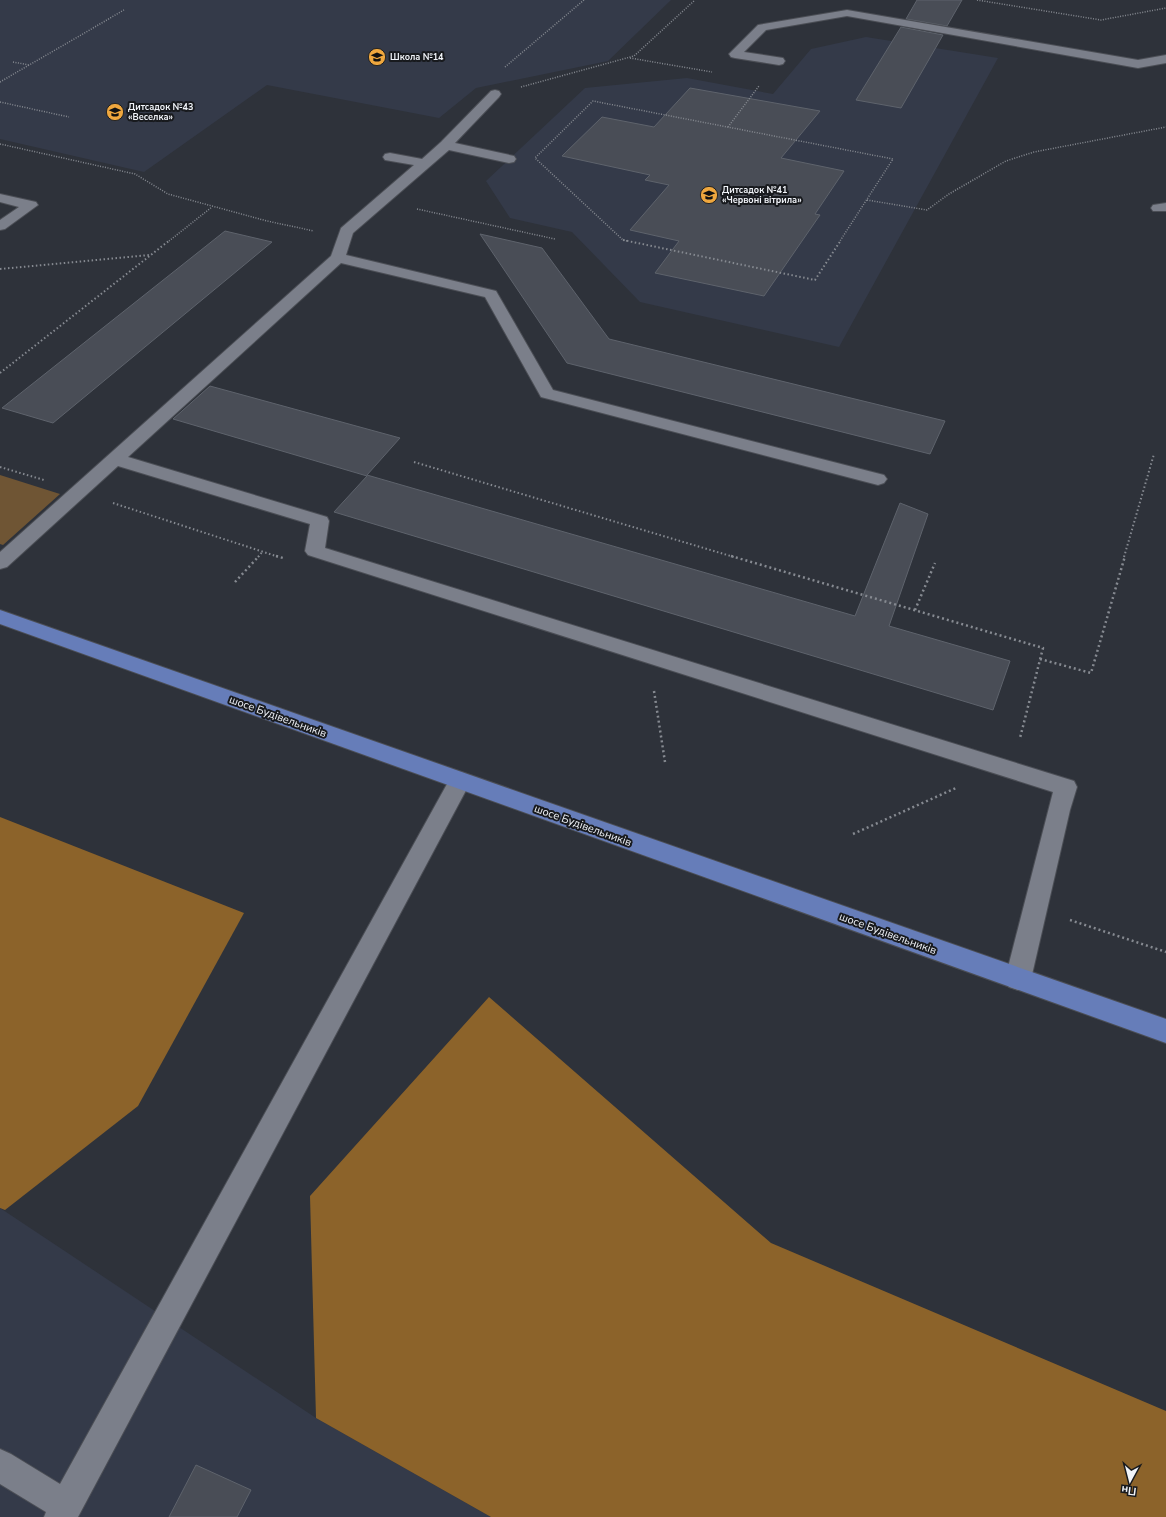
<svg xmlns="http://www.w3.org/2000/svg" width="1166" height="1517" font-family="'Nunito Sans',sans-serif">
  <style>
    .built { fill: #343a49 }
    .green { fill: #6f5534 }
    .forest { fill: #8c632a }
    .building { fill: #494d56; stroke: #5e636c }
    .lines { fill: none; stroke-linecap: round; stroke-linejoin: round }
    .minor-casing { stroke: #4b4e55; stroke-width: 2 }
    .major-casing { stroke: #4b4e55; stroke-width: 2 }
    .path-far2 { stroke: #868a91; stroke-width: 1.5; stroke-dasharray: 1 1.5; stroke-linecap: butt }
    .path-far1 { stroke: #868a91; stroke-width: 2; stroke-dasharray: 1.5 2.5; stroke-linecap: butt }
    .path { stroke: #868a91; stroke-width: 2.5; stroke-dasharray: 2 3; stroke-linecap: butt }
    .minor { fill: #7b7f8a; fill-rule: evenodd }
    .major { fill: #667db9; fill-rule: evenodd }
    .labels { text-anchor: middle; stroke-width: 4; stroke-linejoin: round; paint-order: stroke }
    .far-poi-label { font-size: 9px; font-weight: bold; fill: #f1f4f9; stroke: #181a1e; text-anchor: start }
    .street-label { font-size: 11px; fill: #f1f4f9; stroke: #181a1e }
  </style>
  <rect width="100%" height="100%" fill="#2e323a"/>
  <g class="built">
    <path d="M0,0H671L608,61L476,88L439,118L267,85L144,172L0,139Z"/>
    <path d="M866,37L998,58L839,347L640,302L572,232L510,218L486,181L585,88L687,78L773,94L811,49Z"/>
    <path d="M0,1208L316,1418L491,1517H0Z"/>
  </g>
  <path class="green" d="M0,475L60,494L3,545L0,544Z"/>
  <g class="forest">
    <path d="M0,817L244,913L138,1106L5,1210L0,1208Z"/>
    <path d="M489,997L771,1243L1166,1411V1517H491L316,1418L310,1196Z"/>
  </g>
  <g class="building">
    <path d="M917,0H962L947,26L906,19Z"/>
    <path d="M901,27L943,35L901,108L856,100Z"/>
    <path d="M690,88L820,111L781,158L844,171L815,214L820,215L764,296L655,273L679,241L630,230L669,185L645,180L650,175L562,156L602,117L654,127Z"/>
    <path d="M225,231L272,242L53,423L2,408Z"/>
    <path d="M480,234L542,248L609,339L945,421L930,454L567,363Z"/>
    <path d="M210,386L400,438L367,475L855,616L900,503L928,514L889,626L1010,661L993,710L334,512L367,476L173,419Z"/>
    <path d="M196,1465L251,1490L237,1517H169Z"/>
  </g>
  <g class="lines">
    <defs>
      <g id="minor">
        <path d="M847,10L1138,60L1166,55V63L1138,68L847,16L766,30L744,52L783,58L785,61L783,64L779,65L735,58L731,57L729,54L758,25Z"/>
        <path d="M495,90L499,91L501,94L499,97L455,143L514,156L516,159L514,162L509,163L449,150L353,233L346,255L496,291L553,390L884,475L887,479L884,483L878,485L541,397L485,297L341,263L128,457L327,517L329,521L325,548L1074,781L1077,787L1070,810L1031,979L1027,987L1018,990L1009,987L1005,979L1053,792L308,555L305,551L310,524L118,466L7,567L0,569V552L331,256L341,228L414,165L385,160L383,157L385,154L390,153L422,159L441,142L491,91Z"/>
        <path d="M0,194L36,202L38,205L5,229L0,230V220L19,207L0,202Z"/>
        <path d="M1166,203V211H1153L1151,208L1153,205Z"/>
        <path d="M460,772L468,775L471,781L78,1517H44L46,1512L0,1484V1449L11,1454L60,1484L452,775Z"/>
      </g>
      <path id="major" d="M0,610L1166,1019V1043L0,624Z"/>
    </defs>
    <use href="#minor" class="minor-casing"/>
    <use href="#major" class="major-casing"/>
    <g class="path-far2">
      <path d="M977,0L1101,20L1166,8"/>
      <path d="M630,58L712,72"/>
      <path d="M13,62L29,65"/>
      <path d="M505,67L584,0"/>
      <path d="M0,82L124,10"/>
      <path d="M521,87L634,56L695,0"/>
      <path d="M0,102L69,117"/>
      <path d="M728,127L759,86"/>
      <path d="M0,144L135,174L168,194L267,221L314,231"/>
      <path d="M867,200L927,210L949,194L1006,161L1034,152L1166,127"/>
      <path d="M417,209L555,239"/>
      <path d="M169,241L212,207"/>
      <path d="M627,241L623,240L535,158L593,101L893,159L840,241"/>
    </g>
    <g class="path-far1">
      <path d="M623,240L815,280L841,240"/>
      <path d="M0,269L150,255"/>
      <path d="M0,373L170,240"/>
      <path d="M414,462L734,557"/>
      <path d="M0,467L44,480"/>
      <path d="M113,503L279,557"/>
      <path d="M258,557L263,551"/>
      <path d="M1124,557L1154,454"/>
    </g>
    <g class="path">
      <path d="M276,556L283,558"/>
      <path d="M731,556L1043,648L1020,738"/>
      <path d="M235,582L259,556"/>
      <path d="M915,610L935,563"/>
      <path d="M1040,659L1091,673L1125,556"/>
      <path d="M654,691L665,762"/>
      <path d="M853,834L956,788"/>
      <path d="M1070,920L1166,952"/>
    </g>
    <use href="#minor" class="minor"/>
    <use href="#major" class="major"/>
  </g>
  <defs>
    <symbol id="school-disc" viewBox="-11 -11 22 22"><circle r="9.5" fill="#efa73e" stroke="#181a1e"/><path d="M0-5L7-2L0 1L-7-2ZM-4 1L0 2.5L4 1V4Q0 6-4 4Z" fill="#111"/></symbol>
  </defs>
  <g fill-rule="evenodd">
    <use href="#school-disc" x="367" y="47" width="20" height="20"/>
    <use href="#school-disc" x="105" y="102" width="20" height="20"/>
    <use href="#school-disc" x="699" y="185" width="20" height="20"/>
  </g>
  <g class="labels">
    <g class="far-poi-label">
      <text x="390" y="60">Школа №14</text>
      <text x="128" y="110">Дитсадок №43<tspan x="128" dy="10">«Веселка»</tspan></text>
      <text x="722" y="193">Дитсадок №41<tspan x="722" dy="10">«Червоні вітрила»</tspan></text>
    </g>
    <g class="street-label">
      <text transform="translate(278 716) rotate(20)" y="4">шосе Будівельників</text>
      <text transform="translate(583 825) rotate(20)" y="4">шосе Будівельників</text>
      <text transform="translate(888 933) rotate(20)" y="4">шосе Будівельників</text>
    </g>
  </g>
  <g transform="translate(1130 1481) rotate(187)" stroke="#181a1e" stroke-width="3" paint-order="stroke">
  <path d="M0-3L7 15L0 10L-7 15Z" fill="#f1f4f9"/>
  <text y="-6" font-size="11" font-weight="bold" text-anchor="middle" fill="#f1f4f9">Пн</text>
  </g>
</svg>
